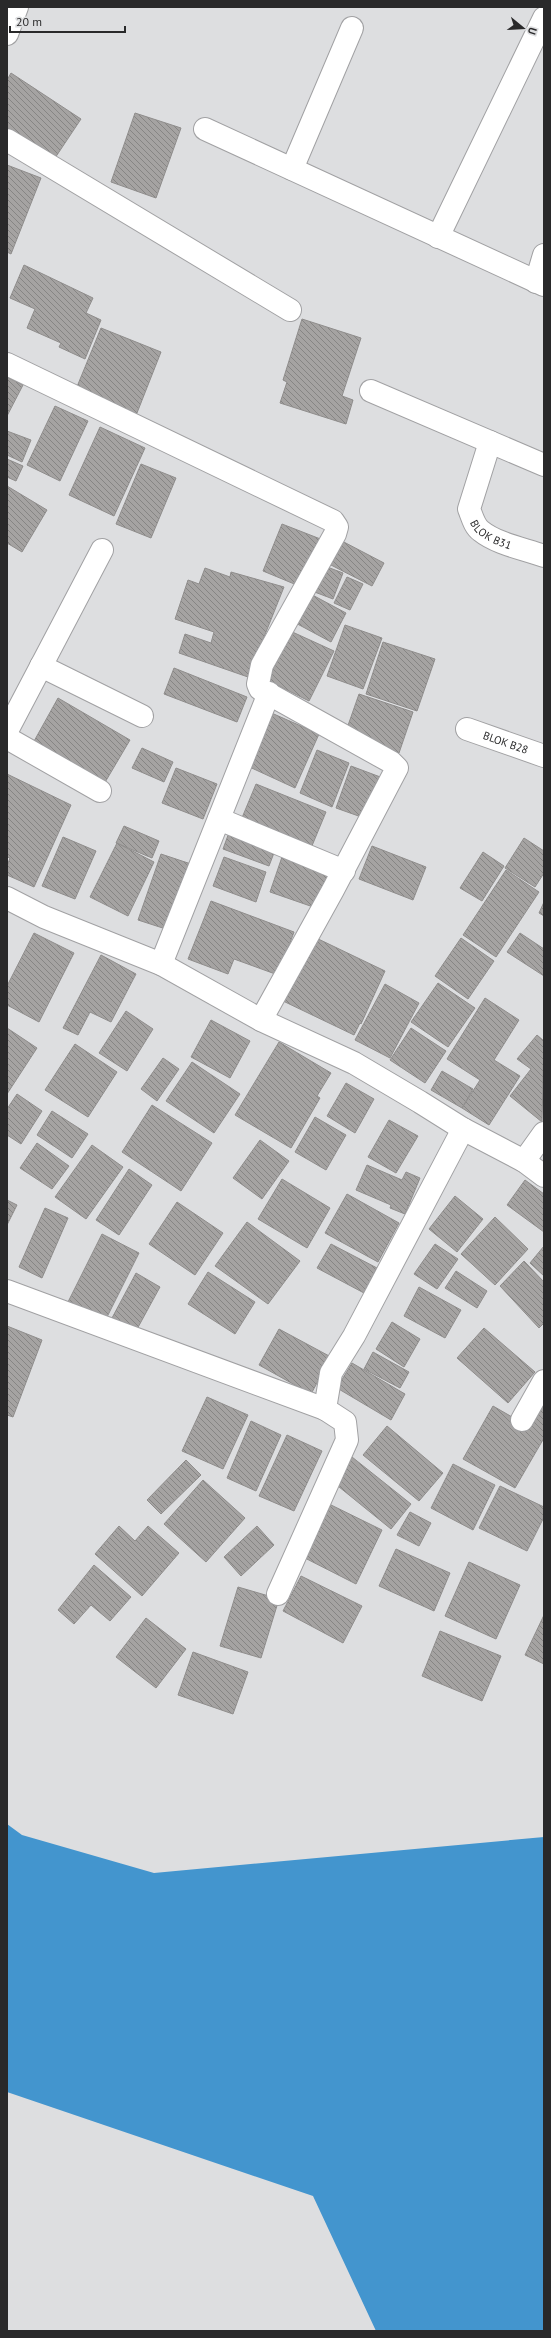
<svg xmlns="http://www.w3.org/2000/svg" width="551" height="2338" font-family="'PT Sans',sans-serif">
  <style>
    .water { fill: #4395ce }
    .building { fill: url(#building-back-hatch); stroke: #8f8d8c }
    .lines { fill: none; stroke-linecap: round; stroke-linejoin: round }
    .minor-casing { stroke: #a1a1a3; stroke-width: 24 }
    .minor { stroke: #fff; stroke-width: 22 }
    .labels { text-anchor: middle; stroke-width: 4; stroke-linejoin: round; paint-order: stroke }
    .street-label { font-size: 11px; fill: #29292a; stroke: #dddee0 }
  </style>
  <defs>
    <pattern id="building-back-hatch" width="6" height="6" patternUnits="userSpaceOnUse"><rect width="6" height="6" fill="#a5a3a2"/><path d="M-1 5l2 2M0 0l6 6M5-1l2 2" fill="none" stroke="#868584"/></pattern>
  </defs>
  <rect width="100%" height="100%" fill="#dddee0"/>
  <path class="water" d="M7,1824L22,1835L154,1873L544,1837V2331H376L313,2196L7,2092Z"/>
  <g class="building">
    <path d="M11,73L81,119L51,164L7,135V80Z"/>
    <path d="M135,113L181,128L156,198L111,182Z"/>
    <path d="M7,165L41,178L11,254L7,252Z"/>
    <path d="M24,265L93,298L86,313L101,320L85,359L59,347L61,343L27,328L35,309L10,298Z"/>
    <path d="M302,319L361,338L342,396L353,400L346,424L280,403L287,382L283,380Z"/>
    <path d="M101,328L161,352L135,418L74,394Z"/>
    <path d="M7,377L23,385L7,416Z"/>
    <path d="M55,406L88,421L60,481L27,465Z"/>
    <path d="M100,427L145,448L114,516L69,495Z"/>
    <path d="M7,431L31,440L22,462L7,455Z"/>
    <path d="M7,459L23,466L16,481L7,477Z"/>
    <path d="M141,464L176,478L151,538L116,524Z"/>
    <path d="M7,486L47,510L22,552L7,543Z"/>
    <path d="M282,524L323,540L304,588L263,571Z"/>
    <path d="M340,540L384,563L372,586L329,564Z"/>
    <path d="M322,565L343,573L333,599L312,591Z"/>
    <path d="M205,568L230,577L231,572L284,587L248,677L179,653L185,634L211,643L214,632L175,619L188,580L199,584Z"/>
    <path d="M347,577L363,584L350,610L334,603Z"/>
    <path d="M305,591L346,613L331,642L290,620Z"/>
    <path d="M345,625L382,638L363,689L327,676Z"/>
    <path d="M288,630L334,651L309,701L265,679Z"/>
    <path d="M383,642L435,659L417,711L366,694Z"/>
    <path d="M174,668L247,697L237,722L164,694Z"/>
    <path d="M359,694L413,712L399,753L345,734Z"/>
    <path d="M58,698L130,740L104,784L33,743Z"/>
    <path d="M267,711L319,734L295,788L243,764Z"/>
    <path d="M142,748L173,762L164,782L132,768Z"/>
    <path d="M317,750L349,763L332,807L300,793Z"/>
    <path d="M351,766L383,778L367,819L336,808Z"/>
    <path d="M176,768L217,784L203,819L162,803Z"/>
    <path d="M7,774L71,805L34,887L7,875V866L10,858L7,857Z"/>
    <path d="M256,784L326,812L309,853L239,825Z"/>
    <path d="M124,826L159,841L152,858L116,843Z"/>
    <path d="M231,827L277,845L269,866L223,849Z"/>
    <path d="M63,837L96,851L75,899L42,886Z"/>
    <path d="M524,838L544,851V873L535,887L505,868Z"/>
    <path d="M117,843L154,862L128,916L90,897Z"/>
    <path d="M372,846L426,867L413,900L359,879Z"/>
    <path d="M483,852L504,866L482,901L460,888Z"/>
    <path d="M161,854L194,865L172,931L138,920Z"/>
    <path d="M283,854L332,871L319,909L270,892Z"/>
    <path d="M224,857L266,872L256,902L213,886Z"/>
    <path d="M506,870L539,892L496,957L463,935Z"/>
    <path d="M211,901L294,932L278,975L234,959L228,974L188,959Z"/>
    <path d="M544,902V916L539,913Z"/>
    <path d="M34,933L74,953L39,1022L7,1005V986Z"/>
    <path d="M520,933L544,949V976L507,952Z"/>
    <path d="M312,936L385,971L361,1024L360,1023L354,1035L281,1000Z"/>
    <path d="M461,938L494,961L468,999L435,976Z"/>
    <path d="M101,955L136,974L111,1022L90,1012L78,1035L63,1028Z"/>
    <path d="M438,983L475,1008L448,1047L411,1022Z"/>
    <path d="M385,984L419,1003L390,1058L355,1040Z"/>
    <path d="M485,998L519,1020L494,1060L520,1076L489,1125L462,1108L480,1080L447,1059Z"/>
    <path d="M126,1011L153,1029L127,1071L99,1053Z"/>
    <path d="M211,1020L250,1041L230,1078L191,1057Z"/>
    <path d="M7,1028L37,1048L7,1094Z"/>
    <path d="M411,1028L446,1051L425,1083L390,1060Z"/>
    <path d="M537,1035L544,1041L542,1122L510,1096L531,1069L517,1059Z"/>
    <path d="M279,1042L331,1073L317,1096L320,1098L291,1148L235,1115Z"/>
    <path d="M75,1044L117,1072L88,1117L45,1090Z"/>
    <path d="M163,1058L179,1069L157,1101L141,1089Z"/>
    <path d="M192,1062L240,1094L214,1133L166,1101Z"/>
    <path d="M442,1071L473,1089L462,1108L431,1090Z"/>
    <path d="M346,1083L374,1099L355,1133L327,1116Z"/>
    <path d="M17,1094L42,1111L21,1144L7,1135V1109Z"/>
    <path d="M152,1105L212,1143L181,1191L122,1152Z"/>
    <path d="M52,1111L88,1134L72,1158L37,1135Z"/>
    <path d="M315,1117L346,1135L326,1170L295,1152Z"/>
    <path d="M389,1120L418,1136L396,1173L368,1157Z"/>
    <path d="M260,1140L289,1161L262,1199L233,1178Z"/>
    <path d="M37,1143L69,1166L52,1189L20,1168Z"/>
    <path d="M92,1145L123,1167L86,1219L55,1197Z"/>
    <path d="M367,1165L402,1180L406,1172L420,1178L405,1214L390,1208L391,1205L356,1190Z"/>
    <path d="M129,1169L152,1185L119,1235L96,1220Z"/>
    <path d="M282,1179L330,1208L307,1248L258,1219Z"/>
    <path d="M525,1180L544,1194V1232L507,1205Z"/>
    <path d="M347,1194L399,1223L378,1262L325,1233Z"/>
    <path d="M455,1196L483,1219L457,1252L429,1229Z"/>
    <path d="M7,1200L17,1205L7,1225Z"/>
    <path d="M177,1202L223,1233L195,1275L149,1244Z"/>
    <path d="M45,1208L68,1218L42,1278L19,1267Z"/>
    <path d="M495,1217L528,1249L495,1285L461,1254Z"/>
    <path d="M247,1222L300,1261L268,1304L215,1266Z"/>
    <path d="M102,1234L139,1253L105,1321L68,1302Z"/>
    <path d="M331,1244L377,1268L364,1293L317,1268Z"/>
    <path d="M435,1244L458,1259L437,1289L414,1274Z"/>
    <path d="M544,1246V1276L530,1263Z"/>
    <path d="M524,1261L544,1282V1323L539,1328L500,1286Z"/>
    <path d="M456,1271L487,1291L477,1308L445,1288Z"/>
    <path d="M208,1272L255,1302L235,1334L188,1304Z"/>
    <path d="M136,1273L160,1287L136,1331L112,1318Z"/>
    <path d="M419,1287L461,1310L445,1338L404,1316Z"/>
    <path d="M392,1322L420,1339L404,1367L376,1349Z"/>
    <path d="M7,1326L42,1340L13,1417L7,1415Z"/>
    <path d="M484,1328L535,1372L508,1403L457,1358Z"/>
    <path d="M279,1329L331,1357L311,1394L259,1365Z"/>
    <path d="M373,1352L409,1372L400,1388L364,1369Z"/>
    <path d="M352,1363L405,1394L391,1420L337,1388Z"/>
    <path d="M544,1391V1438L515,1488L463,1459L493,1406L526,1425Z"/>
    <path d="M207,1397L248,1415L223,1469L182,1451Z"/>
    <path d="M251,1421L281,1435L256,1491L227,1478Z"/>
    <path d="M387,1426L443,1473L419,1501L363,1455Z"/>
    <path d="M287,1435L322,1451L294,1511L259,1496Z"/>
    <path d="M352,1457L411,1504L391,1529L333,1482Z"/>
    <path d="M186,1460L201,1475L161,1514L147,1500Z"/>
    <path d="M453,1464L495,1485L473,1530L431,1508Z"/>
    <path d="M203,1480L245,1518L206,1562L164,1524Z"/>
    <path d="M500,1486L544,1507V1517L527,1551L479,1528Z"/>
    <path d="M325,1502L382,1530L356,1584L299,1555Z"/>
    <path d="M410,1512L431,1523L419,1546L397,1535Z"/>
    <path d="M119,1526L135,1541L148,1526L179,1553L142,1596L95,1554Z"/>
    <path d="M257,1526L274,1545L241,1576L224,1557Z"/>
    <path d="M396,1549L450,1573L434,1611L379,1586Z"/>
    <path d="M469,1562L520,1585L496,1639L445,1616Z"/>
    <path d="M94,1565L131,1597L110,1621L91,1605L74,1624L58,1610Z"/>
    <path d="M301,1576L362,1606L343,1643L283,1611Z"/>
    <path d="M238,1587L279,1599L261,1658L220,1646Z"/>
    <path d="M544,1615V1664L525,1655Z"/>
    <path d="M146,1618L186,1649L156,1688L116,1657Z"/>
    <path d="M440,1631L501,1656L482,1701L422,1676Z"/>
    <path d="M193,1652L248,1672L233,1714L178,1695Z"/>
  </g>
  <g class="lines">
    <defs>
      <g id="minor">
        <path d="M7,34L17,7"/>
        <path d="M205,129L544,285"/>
        <path d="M7,140L290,310"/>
        <path d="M292,169L352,28"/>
        <path d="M438,237L544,18"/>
        <path d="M536,282L544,255"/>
        <path d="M7,364L333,521L337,527L335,534L262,665L258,684L260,689L391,762L397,768L333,890L261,1020"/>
        <path d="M371,391L544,465"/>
        <path id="s1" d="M490,442L469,509C472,516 474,526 481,531C497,544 525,549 544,556"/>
        <path d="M41,666L142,716"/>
        <path id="s2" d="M467,729L544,756"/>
        <path d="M7,731L102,550"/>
        <path d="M7,738L100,791"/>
        <path d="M219,819L344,871"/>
        <path d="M7,898L44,917L161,964L261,1020L354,1063L420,1102L463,1129L524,1161L544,1176"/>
        <path d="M161,964L269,693"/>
        <path d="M524,1161L544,1133"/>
        <path d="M7,1291L325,1409L345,1422L347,1440L278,1594"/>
        <path d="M325,1409L331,1373L354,1336L463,1129"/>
        <path d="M522,1420L544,1381"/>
      </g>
    </defs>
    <use href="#minor" class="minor-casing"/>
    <use href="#minor" class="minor"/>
  </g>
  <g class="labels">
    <g class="street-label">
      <text dy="4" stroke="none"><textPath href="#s1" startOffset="106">BLOK B31</textPath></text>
      <text dy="4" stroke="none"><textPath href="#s2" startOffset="41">BLOK B28</textPath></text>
    </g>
  </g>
  <rect width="551" height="2338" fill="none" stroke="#29292a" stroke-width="16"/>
  <g transform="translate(523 28) rotate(108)" stroke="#dddee0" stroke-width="3" paint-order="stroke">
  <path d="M0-3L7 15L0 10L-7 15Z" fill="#29292a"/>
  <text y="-6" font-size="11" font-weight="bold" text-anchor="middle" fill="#29292a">U</text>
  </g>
  <path d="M10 26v6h115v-6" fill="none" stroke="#29292a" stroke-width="2"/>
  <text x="16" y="26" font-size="12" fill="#29292a" stroke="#dddee0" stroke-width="3" paint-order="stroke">20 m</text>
</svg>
